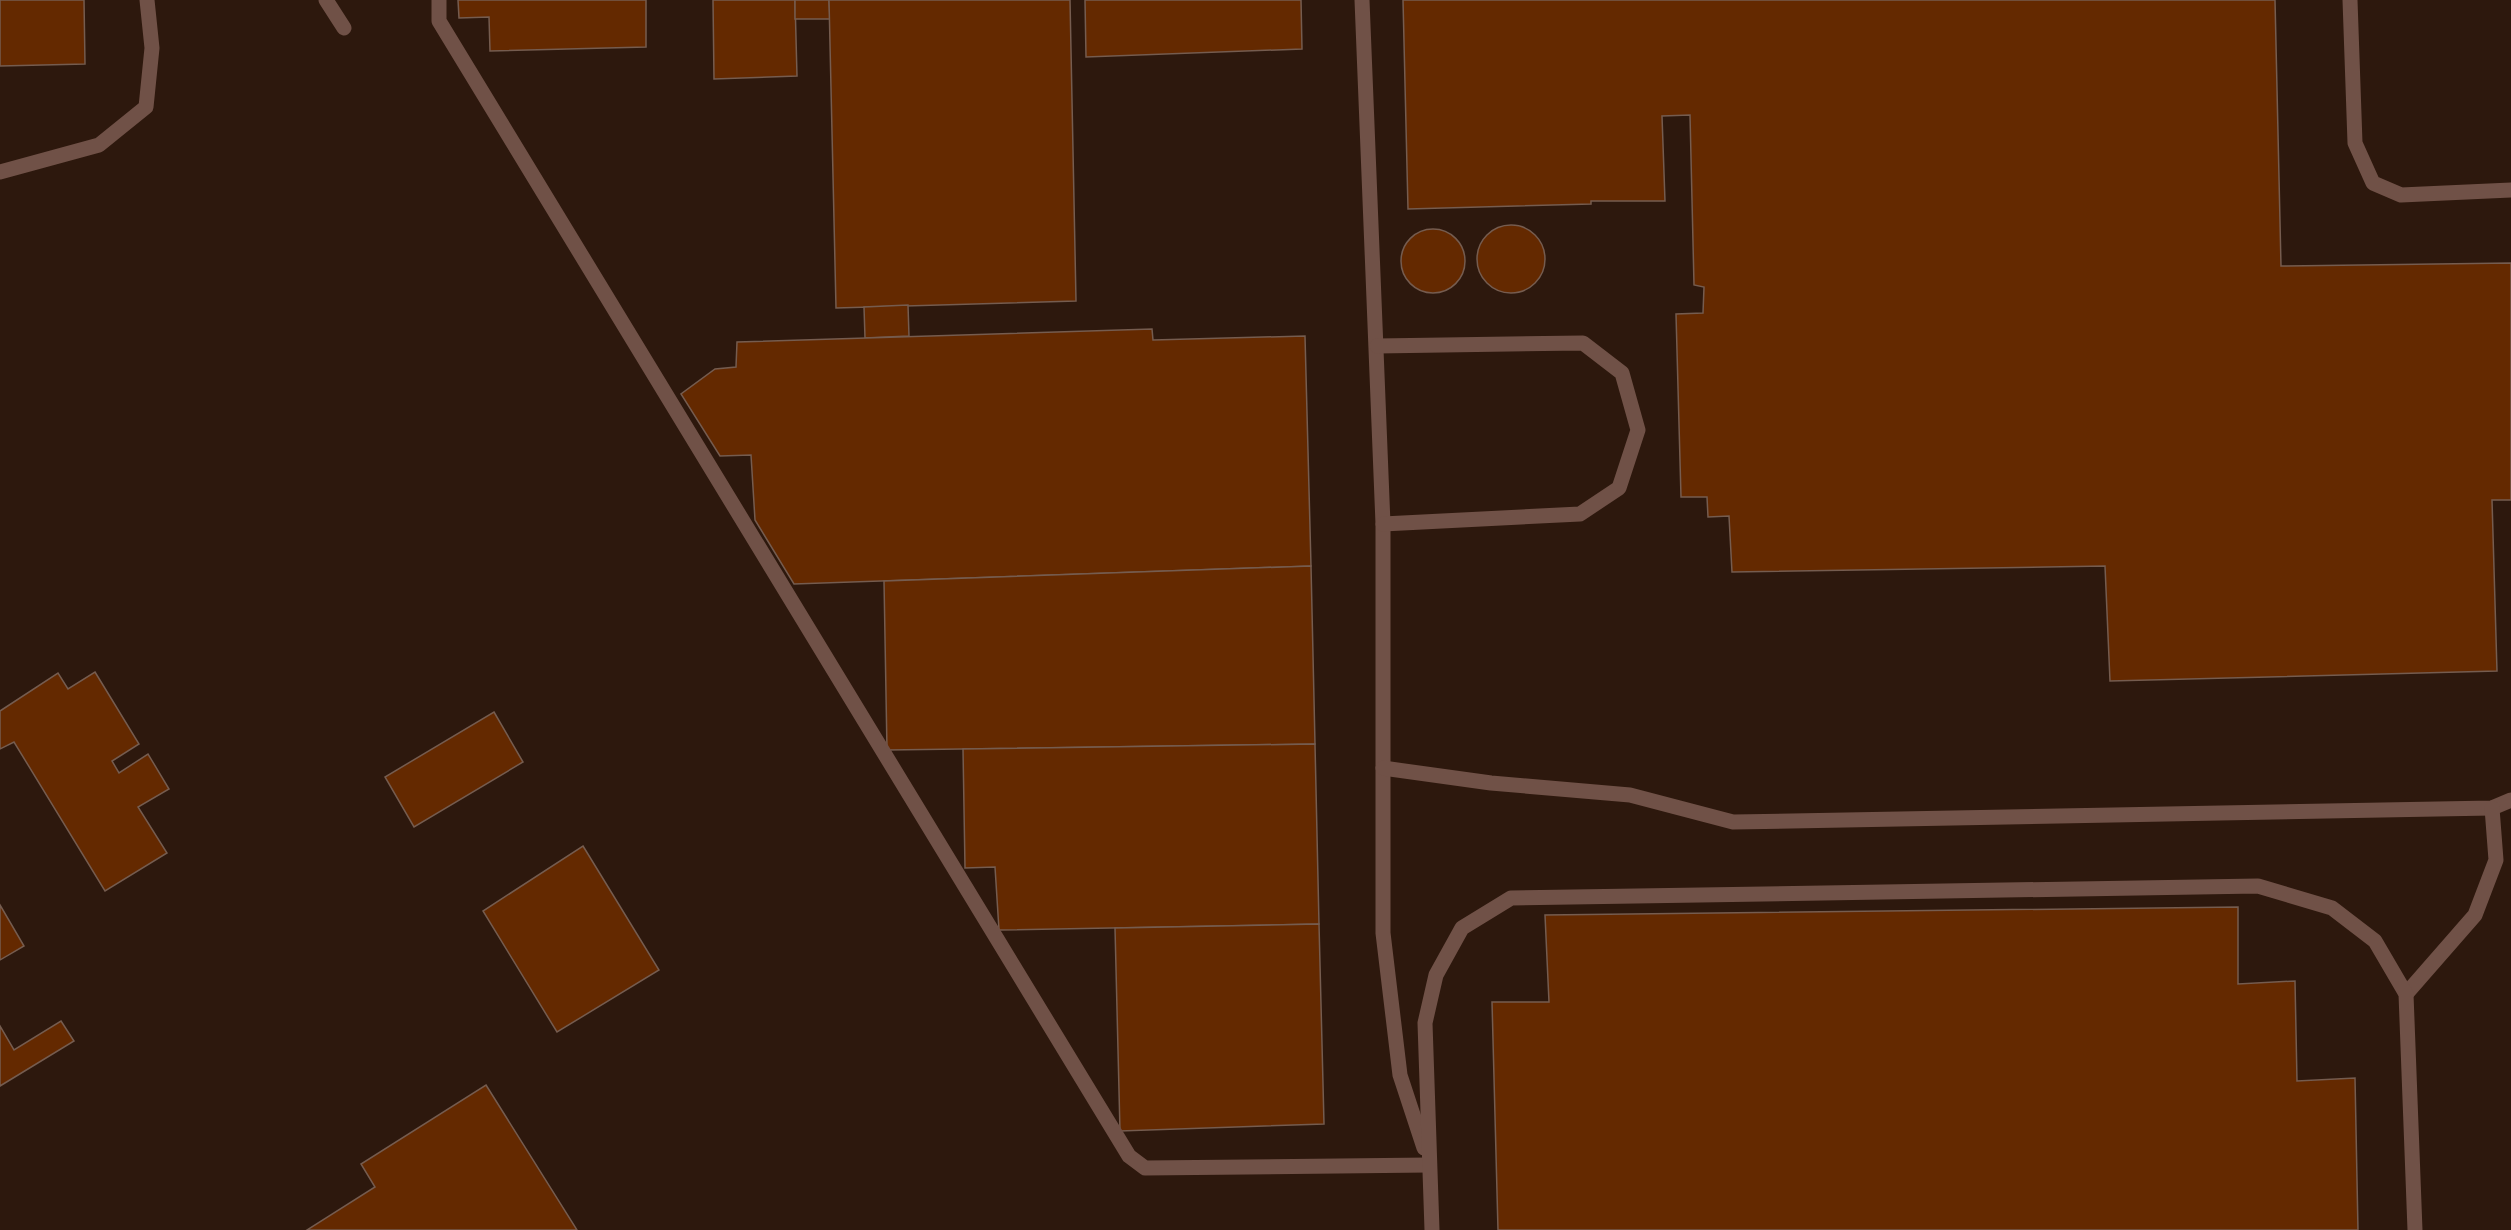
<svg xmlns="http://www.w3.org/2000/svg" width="2511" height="1230" font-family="'Work Sans',sans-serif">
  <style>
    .building { fill: #642900; stroke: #755c4f; stroke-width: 1.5 }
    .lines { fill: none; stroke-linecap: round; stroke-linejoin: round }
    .service { stroke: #705147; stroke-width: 15 }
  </style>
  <rect width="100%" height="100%" fill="#2d180d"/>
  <g class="building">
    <path d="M0,0H84L85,64L0,66Z"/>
    <path d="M458,0H646V47L490,51L489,17L459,18Z"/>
    <path d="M713,0H795L797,76L714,79Z"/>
    <path d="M795,0H829L830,19H795Z"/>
    <path d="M829,0H1070L1076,301L836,308Z"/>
    <path d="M1085,0H1301L1302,49L1086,57Z"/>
    <path d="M1403,0H2275L2281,266L2511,263V500H2492L2497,671L2110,681L2105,566L1732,572L1729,516L1708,517L1707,497H1681L1676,314L1703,313L1704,287L1694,285L1690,115L1662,116L1665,201H1591V204L1408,209Z"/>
    <circle cx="1511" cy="259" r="34"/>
    <circle cx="1433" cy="261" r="32"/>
    <path d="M908,305L909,336L865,338L864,307Z"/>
    <path d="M1152,329L1153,340L1305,336L1311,566L794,584L755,520L751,455L720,456L681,394L715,369L736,367L737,342Z"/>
    <path d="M1311,566L1315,744L887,750L884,581Z"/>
    <path d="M95,672L139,744L112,761L119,773L148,754L169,789L138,807L167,853L105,891L14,742L0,749V711L58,673L68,689Z"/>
    <path d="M494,712L523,762L414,827L385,777Z"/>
    <path d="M1315,744L1319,924L999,930L995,867L965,868L963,749Z"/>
    <path d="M583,846L659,970L557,1032L483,911Z"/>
    <path d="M0,905L24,946L0,960Z"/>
    <path d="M2238,907V984L2295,981L2297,1081L2355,1078L2358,1230H1498L1492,1002H1549L1545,915Z"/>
    <path d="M1319,924L1324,1124L1120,1131L1115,928Z"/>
    <path d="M61,1021L74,1041L0,1086V1026L14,1050Z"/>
    <path d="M486,1085L577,1230H307L375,1187L361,1164Z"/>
  </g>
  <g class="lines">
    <g class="service">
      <path d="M326,0L344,28"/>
      <path d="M439,0V21L1129,1156L1145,1168L1429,1165"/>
      <path d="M1362,0L1383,524V933L1400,1075L1424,1148"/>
      <path d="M2350,0L2355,143L2373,183L2401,195L2511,190"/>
      <path d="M0,172L99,145L146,107L152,48L147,0"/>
      <path d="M1377,346L1583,343L1622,373L1638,430L1619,488L1580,514L1383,524"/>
      <path d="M1383,768L1491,783L1630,795L1733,822L2492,808L2511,800"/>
      <path d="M2406,994L2475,915L2496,860L2492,808"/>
      <path d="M1432,1230L1425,1023L1436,975L1462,928L1511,898L2258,886L2332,908L2375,941L2406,994L2415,1230"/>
    </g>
  </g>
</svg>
